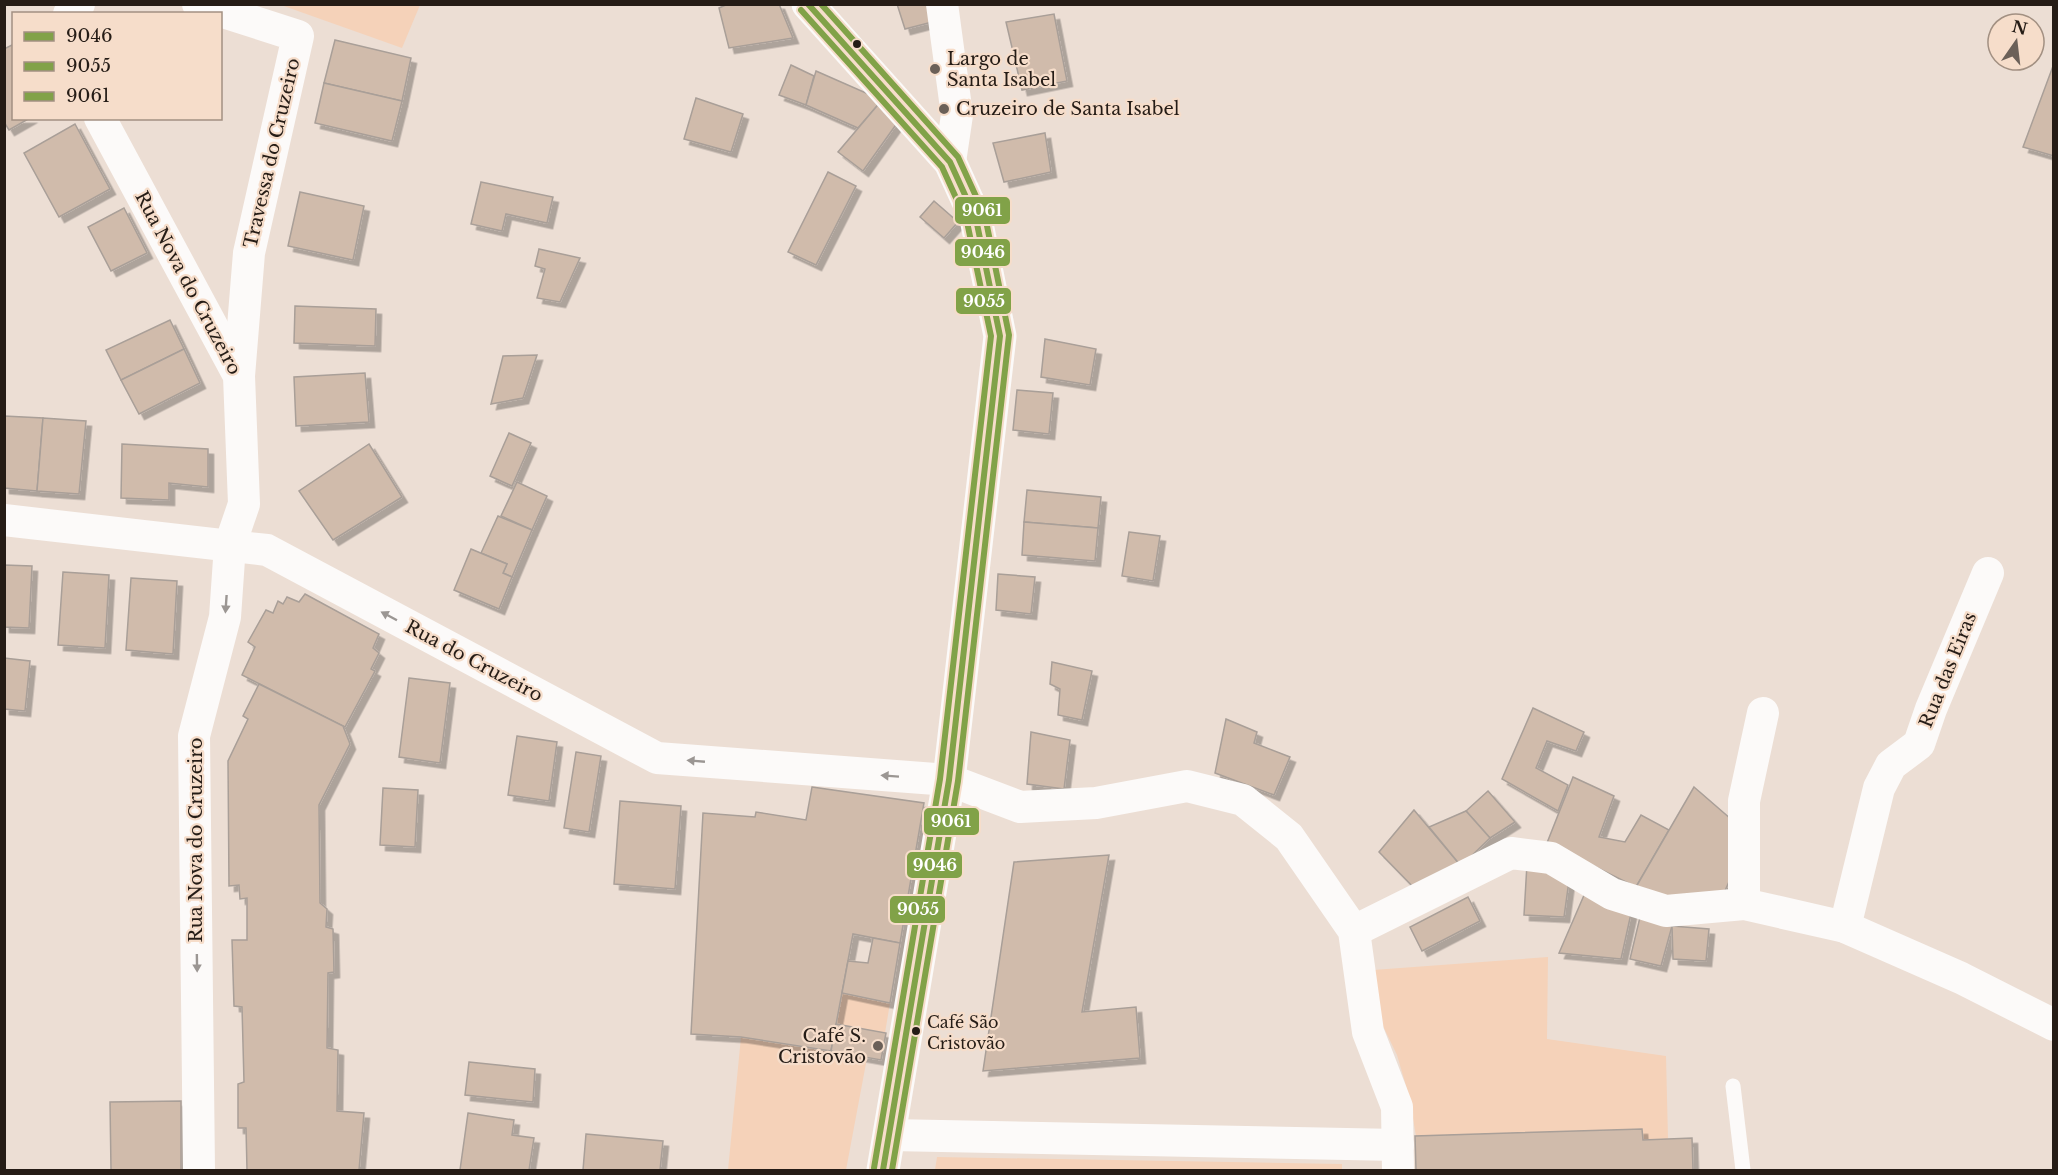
<svg xmlns="http://www.w3.org/2000/svg" width="2058" height="1175" font-family="'Libre Baskerville',serif">
  <style>
    .green { fill: #f5d2b9 }
    .building { fill: #d0bbab; stroke: #a99f98; stroke-width: 1.5; filter: url(#shadow) }
    .lines { fill: none; stroke-linecap: round; stroke-linejoin: round }
    .service { stroke: #fcfaf9; stroke-width: 15 }
    .minor { stroke: #fcfaf9; stroke-width: 32 }
    .secondary { stroke: #fcfaf9; stroke-width: 33 }
    .bus-1-casing { stroke: #f6ddca; stroke-width: 10 }
    .bus-2-casing { stroke: #f6ddca; stroke-width: 10 }
    .bus-3-casing { stroke: #f6ddca; stroke-width: 10 }
    .bus-1 { stroke: #81a248; stroke-width: 6 }
    .bus-2 { stroke: #81a248; stroke-width: 6 }
    .bus-3 { stroke: #81a248; stroke-width: 6 }
    .oneway { fill: #9b9693 }
    .bus-dot { fill: #251c16; stroke: #f6ddca; stroke-width: 2 }
    .poi-dot { fill: #6b6058; stroke: #f6ddca; stroke-width: 2 }
    .labels { text-anchor: middle; stroke-width: 4.5; stroke-linejoin: round; paint-order: stroke }
    .bus-label { font-size: 16px; fill: #251c16; stroke: #f6ddca; text-anchor: start }
    .poi-label { font-size: 18px; fill: #251c16; stroke: #f6ddca; text-anchor: start }
    .street-label { font-size: 18px; fill: #251c16; stroke: #f6ddca }
    .line-badge { stroke: #f6ddca; stroke-width: 2 }
    .badge-label { font-size: 16px; text-anchor: middle; font-weight: bold; fill: #fff }
  </style>
  <defs>
    <filter id="shadow"><feDropShadow dx="5.5" dy="5.5" stdDeviation="0" flood-color="#0004"/></filter>
  </defs>
  <rect width="100%" height="100%" fill="#ecded4"/>
  <g class="green">
    <path d="M281,5H420L402,48Z"/>
    <path d="M1548,957L1547,1039L1666,1056L1668,1139L1643,1140L1642,1129L1416,1136L1409,1096L1397,1055L1383,1026L1373,970Z"/>
    <path d="M842,993L890,1003L885,1033L836,1024Z"/>
    <path d="M741,1037L867,1058L846,1170H728Z"/>
    <path d="M937,1157L1342,1164V1170H935Z"/>
  </g>
  <g class="building">
    <path d="M728,4H779L793,38L729,48L719,8Z"/>
    <path d="M897,4H931L936,21L905,29Z"/>
    <path d="M1054,14L1067,81L1022,90L1006,22Z"/>
    <path d="M335,40L411,58L402,101L324,83Z"/>
    <path d="M14,44V118H30L9,130L4,122V49Z"/>
    <path d="M791,65L814,76L806,105L779,95Z"/>
    <path d="M2053,66L2054,67V156L2023,147Z"/>
    <path d="M816,71L882,100L858,128L806,105Z"/>
    <path d="M324,83L402,101L392,141L315,123Z"/>
    <path d="M696,98L743,114L731,152L684,139Z"/>
    <path d="M882,100L900,119L863,171L838,152Z"/>
    <path d="M75,124L110,189L59,217L24,153Z"/>
    <path d="M1045,133L1051,172L1004,182L993,143Z"/>
    <path d="M828,172L856,186L816,265L788,252Z"/>
    <path d="M481,182L553,197L547,223L506,214L502,231L471,224Z"/>
    <path d="M300,192L364,206L353,260L288,246Z"/>
    <path d="M934,201L958,222L944,238L920,217Z"/>
    <path d="M124,208L147,253L111,271L88,227Z"/>
    <path d="M539,249L580,258L560,302L537,298L545,269L535,266Z"/>
    <path d="M295,306L376,309L375,346L294,343Z"/>
    <path d="M170,320L184,349L121,380L106,350Z"/>
    <path d="M1045,339L1096,349L1090,385L1041,377Z"/>
    <path d="M184,349L200,383L139,414L121,380Z"/>
    <path d="M537,355L523,398L491,404L503,356Z"/>
    <path d="M365,373L369,422L296,426L294,377Z"/>
    <path d="M1017,390L1053,393L1049,434L1013,430Z"/>
    <path d="M4,416L43,418L37,491L4,488Z"/>
    <path d="M43,418L86,421L79,494L37,491Z"/>
    <path d="M509,433L531,443L512,486L490,476Z"/>
    <path d="M122,444L208,449V487L169,483V500L121,498Z"/>
    <path d="M369,444L402,497L333,540L299,491Z"/>
    <path d="M517,482L547,496L532,530L501,516Z"/>
    <path d="M1027,490L1101,497L1098,528L1024,522Z"/>
    <path d="M498,516L532,530L512,577L503,573L507,564L481,553Z"/>
    <path d="M1024,522L1098,528L1095,561L1022,555Z"/>
    <path d="M1129,532L1160,536L1153,581L1122,576Z"/>
    <path d="M471,549L507,564L503,573L512,577L499,609L454,590Z"/>
    <path d="M4,565L32,566L29,628L4,627Z"/>
    <path d="M63,572L109,575L105,648L58,645Z"/>
    <path d="M998,574L1035,577L1031,614L996,610Z"/>
    <path d="M131,578L177,581L173,654L126,650Z"/>
    <path d="M305,594L379,634L373,648L379,653L371,669L375,671L345,727L242,675L255,647L248,642L266,610L273,613L278,601L283,604L287,597L299,602Z"/>
    <path d="M4,658L30,661L25,711L4,709Z"/>
    <path d="M1052,662L1092,671L1082,720L1058,715L1060,689L1050,684Z"/>
    <path d="M409,678L450,683L440,763L399,757Z"/>
    <path d="M259,684L343,726L350,744L319,805L320,903L327,909L326,927L333,929L334,972L328,973L327,1048L338,1050L337,1111L364,1113L359,1170H247L246,1128H238V1084L244,1082L242,1007L234,1006L232,940H247V898L240,899L239,885L229,886L228,761L248,719L243,716Z"/>
    <path d="M1533,708L1584,732L1576,751L1547,741L1536,768L1568,785L1558,811L1502,779Z"/>
    <path d="M1226,719L1257,732L1254,743L1290,757L1274,795L1215,773Z"/>
    <path d="M1031,732L1070,740L1064,789L1027,784Z"/>
    <path d="M517,736L557,742L549,801L508,795Z"/>
    <path d="M576,752L601,756L589,832L564,828Z"/>
    <path d="M1573,777L1614,796L1599,837L1625,842L1641,815L1669,830L1636,887L1547,843Z"/>
    <path d="M812,787L924,803L900,943L853,934L831,1051L741,1037L691,1034L703,813L755,817L756,812L806,820Z"/>
    <path d="M1694,787L1739,826V859L1720,902L1668,905L1636,887Z"/>
    <path d="M383,788L418,790L415,847L380,845Z"/>
    <path d="M1488,791L1515,822L1490,838L1466,811Z"/>
    <path d="M620,801L681,806L675,889L614,884Z"/>
    <path d="M1414,810L1461,866L1420,894L1379,852Z"/>
    <path d="M1466,811L1490,838L1461,866L1429,827Z"/>
    <path d="M1109,855L1082,1012L1136,1007L1140,1058L983,1071L1014,862Z"/>
    <path d="M1527,864L1570,873L1564,917L1524,915Z"/>
    <path d="M1588,886L1632,909L1621,959L1559,953Z"/>
    <path d="M1468,897L1480,921L1422,951L1410,927Z"/>
    <path d="M1641,913L1672,926L1661,966L1630,959Z"/>
    <path d="M1672,926L1709,929L1706,961L1673,959Z"/>
    <path d="M873,938L900,943L890,1003L842,993L848,961L868,963Z"/>
    <path d="M836,1024L886,1033L881,1060L831,1051Z"/>
    <path d="M469,1062L535,1069L533,1102L465,1095Z"/>
    <path d="M181,1101V1170H111L110,1102Z"/>
    <path d="M468,1113L514,1120L512,1135L534,1138L529,1170H460Z"/>
    <path d="M1642,1129L1643,1140L1692,1138L1693,1170H1416L1415,1136Z"/>
    <path d="M586,1134L663,1141L660,1170H583Z"/>
  </g>
  <g class="lines">
    <path class="service" d="M1733,1086L1743,1170"/>
    <g class="minor">
      <path d="M198,4L298,36L249,253L239,376"/>
      <path d="M942,4L957,115L950,162"/>
      <path d="M69,14L79,4"/>
      <path d="M100,118L239,376L244,504L230,545L225,617L194,736L199,1170"/>
      <path d="M4,520L267,550L657,758L949,780L1020,807L1096,803L1187,786L1243,800L1289,837L1354,931L1368,1032L1397,1107L1398,1170"/>
      <path d="M1744,904V801L1763,713"/>
      <path d="M1845,927L1879,788L1891,765L1919,744L1931,709L1988,573"/>
      <path d="M1354,931L1511,853L1551,858L1612,894L1666,911L1744,904L1845,927L1961,978L2054,1025"/>
      <path d="M890,1135L1398,1145"/>
    </g>
    <path class="secondary" d="M808,4L950,162L976,219L1000,336L949,780L883,1170"/>
    <defs>
      <path id="bus-1" d="M808,4L950,162L976,219L1000,336L949,780L883,1170"/>
      <path id="bus-2" d="M801,10L942,167L967,222L991,336L940,779L874,1168"/>
      <path id="bus-3" d="M821,4L958,157L985,216L1009,335L958,781L892,1170"/>
    </defs>
    <use href="#bus-1" class="bus-1-casing"/>
    <use href="#bus-2" class="bus-2-casing"/>
    <use href="#bus-3" class="bus-3-casing"/>
    <use href="#bus-1" class="bus-1"/>
    <use href="#bus-2" class="bus-2"/>
    <use href="#bus-3" class="bus-3"/>
  </g>
  <defs><path id="oneway-solid" d="M-6-.8H1V-3.2L6.5 0L1 3.2V.8H-6Z" transform="scale(1.5)"/></defs>
  <g class="oneway">
    <use href="#oneway-solid" transform="translate(226 604) rotate(94)"/>
    <use href="#oneway-solid" transform="translate(389 616) rotate(-152)"/>
    <use href="#oneway-solid" transform="translate(696 761) rotate(-175)"/>
    <use href="#oneway-solid" transform="translate(890 776) rotate(-176)"/>
    <use href="#oneway-solid" transform="translate(197 963) rotate(89)"/>
  </g>
  <g class="bus-dot">
    <circle cx="857" cy="44" r="5"/>
    <circle cx="916" cy="1031" r="5"/>
  </g>
  <g class="poi-dot">
    <circle cx="935" cy="69" r="6"/>
    <circle cx="944" cy="109" r="6"/>
    <circle cx="878" cy="1046" r="6"/>
  </g>
  <g class="labels">
    <g class="bus-label">
      <text x="927" y="1028">Café São<tspan x="927" dy="21">Cristovão</tspan></text>
    </g>
    <g class="poi-label">
      <text x="947" y="65">Largo de<tspan x="947" dy="21">Santa Isabel</tspan></text>
      <text x="956" y="115">Cruzeiro de Santa Isabel</text>
      <text x="866" y="1042" text-anchor="end">Café S.<tspan x="866" dy="21">Cristovão</tspan></text>
    </g>
    <g class="street-label">
      <text transform="translate(272 153) rotate(-77)" y="6">Travessa do Cruzeiro</text>
      <text transform="translate(188 283) rotate(62)" y="6">Rua Nova do Cruzeiro</text>
      <text transform="translate(474 661) rotate(28)" y="6">Rua do Cruzeiro</text>
      <text transform="translate(1948 670) rotate(-68)" y="6">Rua das Eiras</text>
      <text transform="translate(196 840) rotate(-90)" y="6">Rua Nova do Cruzeiro</text>
    </g>
  </g>
  <g class="line-badge">
    <rect x="954" y="196" width="57" height="29" rx="6" fill="#81a248"/>
    <rect x="954" y="238" width="57" height="29" rx="6" fill="#81a248"/>
    <rect x="955" y="287" width="57" height="28" rx="6" fill="#81a248"/>
    <rect x="923" y="807" width="57" height="29" rx="6" fill="#81a248"/>
    <rect x="906" y="851" width="57" height="28" rx="6" fill="#81a248"/>
    <rect x="889" y="895" width="57" height="29" rx="6" fill="#81a248"/>
  </g>
  <g class="badge-label">
    <text x="982" y="216">9061</text>
    <text x="983" y="258">9046</text>
    <text x="984" y="307">9055</text>
    <text x="951" y="827">9061</text>
    <text x="935" y="871">9046</text>
    <text x="918" y="915">9055</text>
  </g>
  <rect width="2058" height="1175" fill="none" stroke="#251c16" stroke-width="12"/>
  <rect x="12" y="12" width="210" height="108" fill="#f6ddca" stroke="#a29082" stroke-width="1.5"/>
  <rect x="24" y="32" width="30" height="9" fill="#81a248" stroke="#a29082" stroke-width="1.5"/>
  <text x="66" y="42" font-size="18" fill="#251c16">9046</text>
  <rect x="24" y="62" width="30" height="9" fill="#81a248" stroke="#a29082" stroke-width="1.5"/>
  <text x="66" y="72" font-size="18" fill="#251c16">9055</text>
  <rect x="24" y="92" width="30" height="9" fill="#81a248" stroke="#a29082" stroke-width="1.5"/>
  <text x="66" y="102" font-size="18" fill="#251c16">9061</text>
  <g transform="translate(2016 42) rotate(14)"><circle r="28" fill="#f6ddca" stroke="#a29082" stroke-width="1.5"/>
  <path d="M0-4.5L10 22L0 15L-10 22Z" fill="#6b6058"/>
  <text y="-9" font-size="16" font-weight="bold" text-anchor="middle" fill="#251c16">N</text>
  </g>
</svg>
